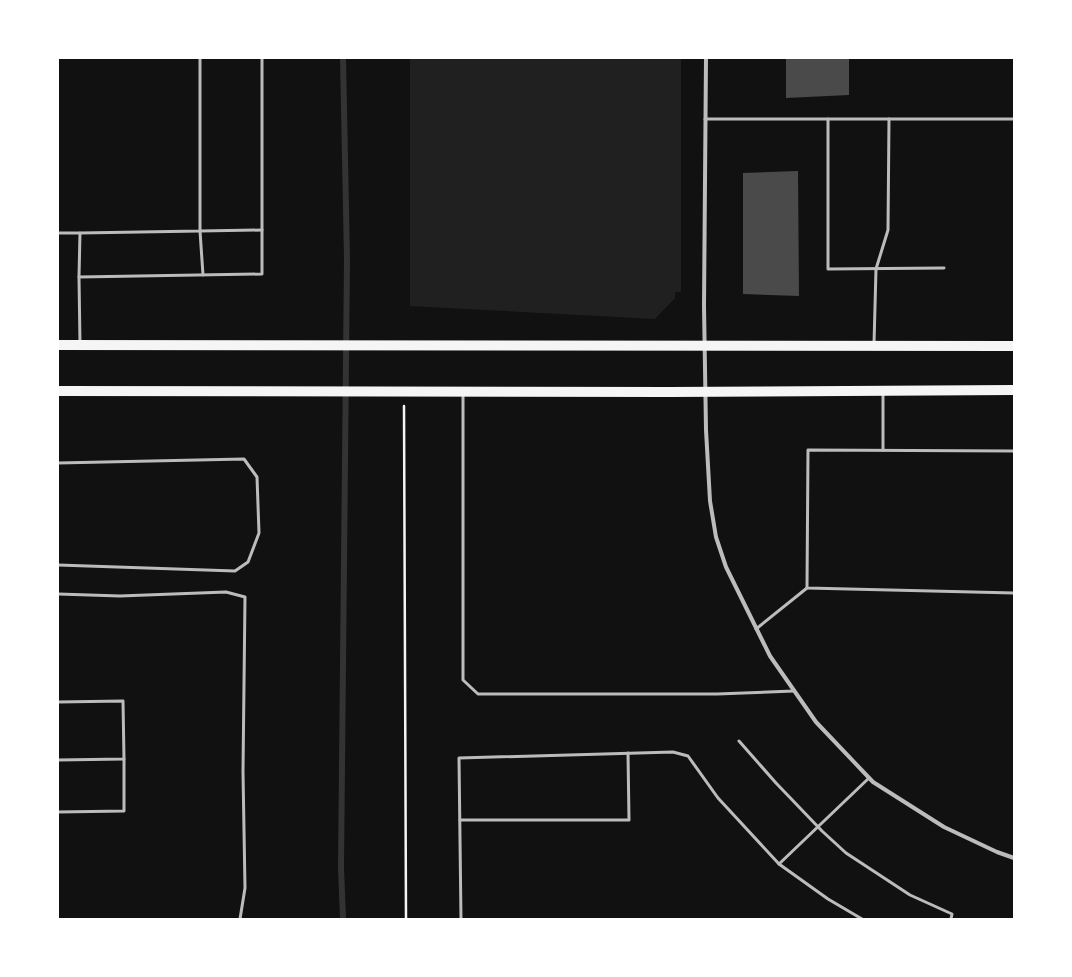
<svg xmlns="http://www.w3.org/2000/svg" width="1072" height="977" font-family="'PT Sans',sans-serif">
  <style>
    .green { fill: #202020 }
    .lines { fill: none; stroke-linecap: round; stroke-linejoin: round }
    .stream { stroke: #333; stroke-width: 6 }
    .building { fill: #4a4a4a }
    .path { stroke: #f5f5f5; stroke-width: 2.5 }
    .service { stroke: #bcbcbc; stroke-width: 3 }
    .minor { stroke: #bcbcbc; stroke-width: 4 }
    .primary { stroke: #f5f5f5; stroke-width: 10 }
  </style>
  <rect width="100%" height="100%" fill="#111"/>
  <path class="green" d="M410,58H681V292H675V298L655,319L410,306Z"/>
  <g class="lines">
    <path class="stream" d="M343,919L341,867L347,259L343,58"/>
  </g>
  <g class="building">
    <path d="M786,58H849V95L786,98Z"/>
    <path d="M798,171L799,296L743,294V173Z"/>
  </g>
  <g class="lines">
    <path class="path" d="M404,406L406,919"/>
    <g class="service">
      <path d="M705,119H1014"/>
      <path d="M828,119V269L944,268"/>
      <path d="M58,233H80L79,277"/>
      <path d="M80,233L200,231V58"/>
      <path d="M203,275L200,231L262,230"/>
      <path d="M80,344L79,277L262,274V58"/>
      <path d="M874,344L876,269L888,230L889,119"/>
      <path d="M883,392V450"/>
      <path d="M463,394V680L478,694H717L794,691"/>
      <path d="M1014,451L808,450L807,588L1014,593"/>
      <path d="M58,463L244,459L257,477L259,533L248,562L235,571L58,565"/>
      <path d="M58,594L120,596L226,592L245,597L243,772L245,888L240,919"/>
      <path d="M756,629L807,588"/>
      <path d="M58,702L123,701L124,759L58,760"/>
      <path d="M739,741L776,783L822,831L846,853L910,895L952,914L951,919"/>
      <path d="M58,812L124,811V759"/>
      <path d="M460,820H629L628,753"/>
      <path d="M779,864L869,778"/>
      <path d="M461,919L459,758L673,752L688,756L718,798L779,864L828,899L862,919"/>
    </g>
    <path class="minor" d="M706,58L704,306L706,430L710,501L716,537L726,567L770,656L816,722L873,782L944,827L997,852L1014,858"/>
    <g class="primary">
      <path d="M58,345L1014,346"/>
      <path d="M58,391L670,392L1014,390"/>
    </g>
  </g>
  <rect width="1072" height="977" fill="none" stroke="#ffffff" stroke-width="118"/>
</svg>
